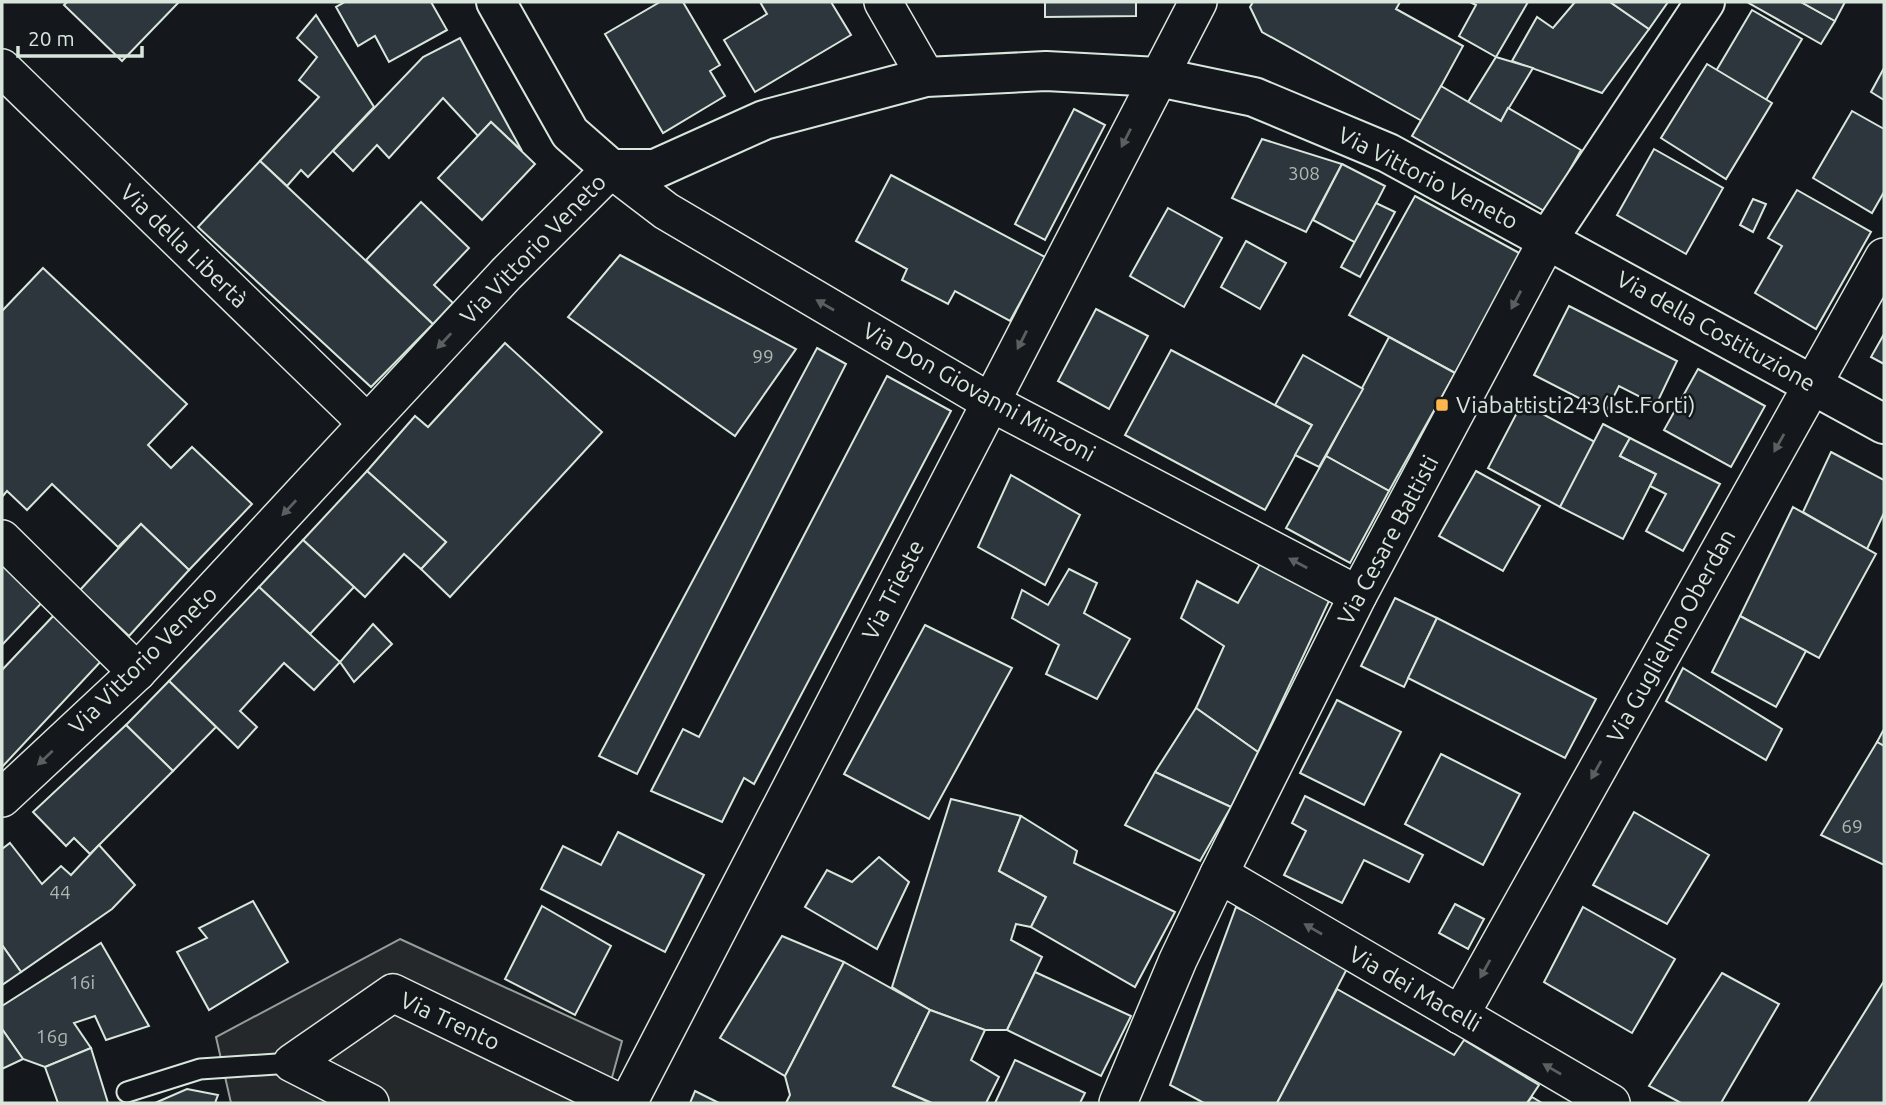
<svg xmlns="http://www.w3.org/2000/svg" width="1886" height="1105" font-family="Ubuntu,sans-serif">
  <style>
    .parking { fill: #24282b; stroke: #939e99; stroke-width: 2 }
    .building { fill: #2c363c; stroke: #d8e6dc; stroke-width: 2 }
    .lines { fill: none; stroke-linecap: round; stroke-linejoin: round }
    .lane-casing { stroke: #d8e6dc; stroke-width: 23 }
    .street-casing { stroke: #d8e6dc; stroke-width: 40 }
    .secondary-casing { stroke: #d8e6dc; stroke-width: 42 }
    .lane { stroke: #14181c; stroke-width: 19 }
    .street { stroke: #14181c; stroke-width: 37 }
    .secondary { stroke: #14181c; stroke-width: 38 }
    .oneway { fill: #59605f }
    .poi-dot { fill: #ffb74d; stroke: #14181c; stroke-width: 2.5 }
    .labels { text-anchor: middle; stroke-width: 5; stroke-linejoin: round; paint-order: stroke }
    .number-label { font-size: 19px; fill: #adbab4 }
    .street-label { font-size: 23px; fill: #d8e6dc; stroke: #14181c }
    .poi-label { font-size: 23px; fill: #d8e6dc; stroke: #14181c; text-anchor: start }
  </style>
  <rect width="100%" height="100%" fill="#14181c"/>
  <path class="parking" d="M400,939L622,1041L605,1103H231L216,1037Z"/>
  <g class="building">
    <path d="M67,2H179L122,61L64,5Z"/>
    <path d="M345,2H431L447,30L389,62L375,36L358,46L336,7Z"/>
    <path d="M660,2H683L720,65L710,71L725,96L663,133L605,34Z"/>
    <path d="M760,2H831L851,35L755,92L724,40L767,14Z"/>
    <path d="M1045,2H1136V16L1045,17Z"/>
    <path d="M1253,2H1400L1396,9L1463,46L1422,121L1262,32L1250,7Z"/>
    <path d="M1470,2H1528L1496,57L1459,36L1476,5Z"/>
    <path d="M1575,2H1610L1649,29L1602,93L1512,61L1537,17L1553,28Z"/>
    <path d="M1610,2H1668L1649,29Z"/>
    <path d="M1747,2H1801L1835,21L1821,44Z"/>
    <path d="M1801,2H1845L1835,21Z"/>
    <path d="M1752,10L1802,39L1766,100L1716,71Z"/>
    <path d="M316,15L374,107L308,177L301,170L287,186L260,161L319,97L299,80L317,57L297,38Z"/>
    <path d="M460,38L522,151L491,122L478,136L443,98L389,158L377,145L353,171L333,151L423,57Z"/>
    <path d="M1496,57L1533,68L1501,121L1468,102Z"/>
    <path d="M1707,64L1772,103L1726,179L1661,138Z"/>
    <path d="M1884,68V100L1871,92Z"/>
    <path d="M1441,86L1501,121L1508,108L1581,150L1546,212L1412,136Z"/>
    <path d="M1074,109L1105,125L1045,240L1015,224Z"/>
    <path d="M1852,111L1884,129V192L1872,213L1813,178Z"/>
    <path d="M491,122L535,164L482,220L438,178Z"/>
    <path d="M1262,139L1342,164L1306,232L1232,198Z"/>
    <path d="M1654,149L1723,188L1686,254L1617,215Z"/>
    <path d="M260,161L433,324L371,387L198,227Z"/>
    <path d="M1342,164L1385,186L1356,243L1313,220Z"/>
    <path d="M891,175L1045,257L1010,321L955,291L948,304L902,280L907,269L856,241Z"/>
    <path d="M1797,190L1871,232L1816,329L1755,293L1782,246L1768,238Z"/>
    <path d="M1415,196L1521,254L1455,373L1349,315Z"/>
    <path d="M1753,199L1766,204L1753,232L1740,225Z"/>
    <path d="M421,202L469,248L434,285L453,303L433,324L366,260Z"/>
    <path d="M1376,203L1395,212L1360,277L1341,267Z"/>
    <path d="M1168,208L1222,238L1184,307L1130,276Z"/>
    <path d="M1246,241L1286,263L1260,309L1221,287Z"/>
    <path d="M620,255L796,349L735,436L568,317Z"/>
    <path d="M43,268L187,404L148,445L171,468L192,447L252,504L189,570L141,524L118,547L52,484L27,510L7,491L2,497V311Z"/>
    <path d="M1569,306L1677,361L1656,405L1619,386L1606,412L1534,375Z"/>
    <path d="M1096,309L1148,336L1109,409L1058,381Z"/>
    <path d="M1884,334V364L1871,357Z"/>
    <path d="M1389,337L1455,373L1389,491L1326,456Z"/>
    <path d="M505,343L602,432L450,597L421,569L446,542L367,471L415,416L428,427Z"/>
    <path d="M817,348L846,364L637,774L599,756Z"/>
    <path d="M1171,350L1312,425L1265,510L1125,435Z"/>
    <path d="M1303,355L1363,389L1319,467L1295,455L1312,425L1275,405Z"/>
    <path d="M1698,369L1765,406L1731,467L1664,430Z"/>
    <path d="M887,376L951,411L754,784L744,778L722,822L651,791L683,729L699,737Z"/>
    <path d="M1522,403L1595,442L1560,507L1488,468Z"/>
    <path d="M1603,424L1630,438L1620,456L1656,474L1623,539L1560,507Z"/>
    <path d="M1630,438L1720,484L1683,551L1646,531L1666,494L1650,486L1656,474L1620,456Z"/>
    <path d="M1831,452L1884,480V513L1867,549L1803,512Z"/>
    <path d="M1326,456L1389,491L1350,563L1286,528Z"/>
    <path d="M367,471L446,542L421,569L404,554L365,597L303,540Z"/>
    <path d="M1476,471L1540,506L1503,571L1439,536Z"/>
    <path d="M1011,475L1080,515L1045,585L978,547Z"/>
    <path d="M1793,507L1876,554L1819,658L1740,616Z"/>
    <path d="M141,524L189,570L129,636L80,590Z"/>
    <path d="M303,540L354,587L310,634L259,587Z"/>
    <path d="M2,550L49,595L2,645Z"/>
    <path d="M1261,562L1329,601L1258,752L1196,708L1224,646L1181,618L1197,581L1238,603Z"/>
    <path d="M1069,569L1097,583L1084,613L1130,639L1097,699L1046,674L1059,645L1012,618L1022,590L1048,605Z"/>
    <path d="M259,587L340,662L314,690L284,663L240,711L257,727L238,748L169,681Z"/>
    <path d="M1395,598L1437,618L1404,687L1361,666Z"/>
    <path d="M56,613L104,658L2,767V670Z"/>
    <path d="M1740,616L1806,651L1776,707L1712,672Z"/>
    <path d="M1437,618L1596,699L1565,758L1408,678Z"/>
    <path d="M373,624L392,644L354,682L340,662Z"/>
    <path d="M925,625L1012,668L929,819L844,774Z"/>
    <path d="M1683,668L1782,729L1766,760L1666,701Z"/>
    <path d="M169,681L216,727L173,771L126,725Z"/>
    <path d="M1337,700L1401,732L1364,805L1300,773Z"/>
    <path d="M1196,708L1258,752L1231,807L1155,772Z"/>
    <path d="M126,725L173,771L90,854L74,838L66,846L33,812Z"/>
    <path d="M1884,729V746L1877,742Z"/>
    <path d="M1877,742L1884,746V865L1821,835Z"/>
    <path d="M1441,754L1520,794L1483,865L1405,824Z"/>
    <path d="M1155,772L1231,807L1200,861L1125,825Z"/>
    <path d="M1305,796L1423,855L1409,882L1364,860L1342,903L1284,875L1306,831L1292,823Z"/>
    <path d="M951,799L1021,816L999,871L1046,897L1031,927L1016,924L1011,940L1042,957L1007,1030H985L930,1010L892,987Z"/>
    <path d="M1634,812L1709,855L1667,924L1593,885Z"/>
    <path d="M1021,816L1077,851L1074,863L1175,912L1135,987L1031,927L1046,897L999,871Z"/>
    <path d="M618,832L704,875L665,952L541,889L563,846L601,865Z"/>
    <path d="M10,843L42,884L61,866L71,875L99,845L135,885L112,909L21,972L2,945V849Z"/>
    <path d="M879,857L909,882L877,949L805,907L827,870L852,882Z"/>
    <path d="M253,901L288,962L209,1010L177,952L207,938L199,928Z"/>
    <path d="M1455,904L1484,919L1468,949L1439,933Z"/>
    <path d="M542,906L611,946L575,1015L505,979Z"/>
    <path d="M1236,907L1350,963L1277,1103H1204L1170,1085Z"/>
    <path d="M1583,907L1675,959L1632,1033L1544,982Z"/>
    <path d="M782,936L844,962L785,1076L720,1038Z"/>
    <path d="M101,943L149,1026L106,1040L95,1016L74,1023L91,1048L45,1067L23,1059L2,1029V1006Z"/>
    <path d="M2,945L21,972L2,985Z"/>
    <path d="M844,962L930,1010L893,1086L931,1103H786L790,1095L785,1076Z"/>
    <path d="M1035,972L1131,1016L1101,1076L1007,1030Z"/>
    <path d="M1722,973L1779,1004L1721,1103H1681L1649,1086Z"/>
    <path d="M1884,981V1103H1808Z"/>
    <path d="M1337,989L1454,1055L1464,1040L1539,1085L1527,1103H1277Z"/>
    <path d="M930,1010L985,1030L971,1060L999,1077L986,1103H932L893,1086Z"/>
    <path d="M2,1029L23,1059L2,1069Z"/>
    <path d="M91,1048L108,1103H58L45,1067Z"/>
    <path d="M1015,1060L1085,1093L1080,1103H995Z"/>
    <path d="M187,1089L218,1095L215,1103H155Z"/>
    <path d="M695,1091L719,1103H690Z"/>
    <path d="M1532,1097L1542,1103H1527Z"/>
  </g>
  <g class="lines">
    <defs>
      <path id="lane" d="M127,1092L200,1069L292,1063"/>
      <g id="street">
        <path d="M883,2L926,77"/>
        <path d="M2,68L367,423"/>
        <path d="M2,539L137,672"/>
        <path d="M2,798L137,672L506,274L611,169L666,211L990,402L1358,595"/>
        <path d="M1219,874L1611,1103"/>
        <path d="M1460,1015L1884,257"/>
        <path d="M370,1103L292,1063L393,993L620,1103"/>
        <path d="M628,1103L1198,2"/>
        <path d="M1118,1103L1178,960L1219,874L1358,595L1548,239"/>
      </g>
      <g id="secondary">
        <path d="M496,2L570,133L611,169H655L764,120L926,77L1046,71L1158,77L1254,97L1388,153L1884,424"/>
        <path d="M1548,239L1705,2"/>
      </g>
    </defs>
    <use href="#lane" class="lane-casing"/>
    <use href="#street" class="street-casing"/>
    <use href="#secondary" class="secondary-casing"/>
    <use href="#lane" class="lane"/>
    <use href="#street" class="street"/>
    <use href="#secondary" class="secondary"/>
  </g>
  <defs><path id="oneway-solid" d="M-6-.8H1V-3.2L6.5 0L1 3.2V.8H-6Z" transform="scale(1.75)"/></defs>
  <g class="oneway">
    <use href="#oneway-solid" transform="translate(1126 138) rotate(117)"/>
    <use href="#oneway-solid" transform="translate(1516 300) rotate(118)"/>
    <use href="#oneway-solid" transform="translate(825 305) rotate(-150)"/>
    <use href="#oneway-solid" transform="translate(1022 340) rotate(117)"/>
    <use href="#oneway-solid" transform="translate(444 341) rotate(133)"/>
    <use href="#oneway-solid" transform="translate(1779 443) rotate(119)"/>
    <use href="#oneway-solid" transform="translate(289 508) rotate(133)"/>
    <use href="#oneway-solid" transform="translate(1298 563) rotate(-152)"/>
    <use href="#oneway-solid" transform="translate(45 758) rotate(137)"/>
    <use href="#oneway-solid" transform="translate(1596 770) rotate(119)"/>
    <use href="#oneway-solid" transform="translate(1313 929) rotate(-150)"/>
    <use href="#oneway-solid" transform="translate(1485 969) rotate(119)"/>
    <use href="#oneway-solid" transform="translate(1552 1069) rotate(-150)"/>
  </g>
  <rect class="poi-dot" x="1435" y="398" width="14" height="14" rx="3.5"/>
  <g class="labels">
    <g class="number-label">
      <text x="1304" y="180">308</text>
      <text x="763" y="363">99</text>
      <text x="1852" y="833">69</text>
      <text x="60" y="899">44</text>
      <text x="82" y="989">16i</text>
      <text x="52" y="1043">16g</text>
    </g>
    <g class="street-label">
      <text transform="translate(1428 178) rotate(27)" y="8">Via Vittorio Veneto</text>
      <text transform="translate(184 246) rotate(44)" y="8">Via della Libertà</text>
      <text transform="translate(533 249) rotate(-46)" y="8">Via Vittorio Veneto</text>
      <text transform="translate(1716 331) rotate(29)" y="8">Via della Costituzione</text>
      <text transform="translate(979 392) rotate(29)" y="8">Via Don Giovanni Minzoni</text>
      <text transform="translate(1388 540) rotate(-62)" y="8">Via Cesare Battisti</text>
      <text transform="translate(893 590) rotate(-63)" y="8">Via Trieste</text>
      <text transform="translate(1671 636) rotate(-61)" y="8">Via Guglielmo Oberdan</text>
      <text transform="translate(143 660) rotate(-45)" y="8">Via Vittorio Veneto</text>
      <text transform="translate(1415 989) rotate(30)" y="8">Via dei Macelli</text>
      <text transform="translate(450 1021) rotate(25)" y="8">Via Trento</text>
    </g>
    <g class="poi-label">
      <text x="1456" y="413">Viabattisti243(Ist.Forti)</text>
    </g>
  </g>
  <rect width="1886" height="1105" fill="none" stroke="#d8e6dc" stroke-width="7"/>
  <path d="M18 46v10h124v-10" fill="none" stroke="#d8e6dc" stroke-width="3.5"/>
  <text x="28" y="46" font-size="21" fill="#d8e6dc" stroke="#14181c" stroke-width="5" paint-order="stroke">20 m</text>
</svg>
